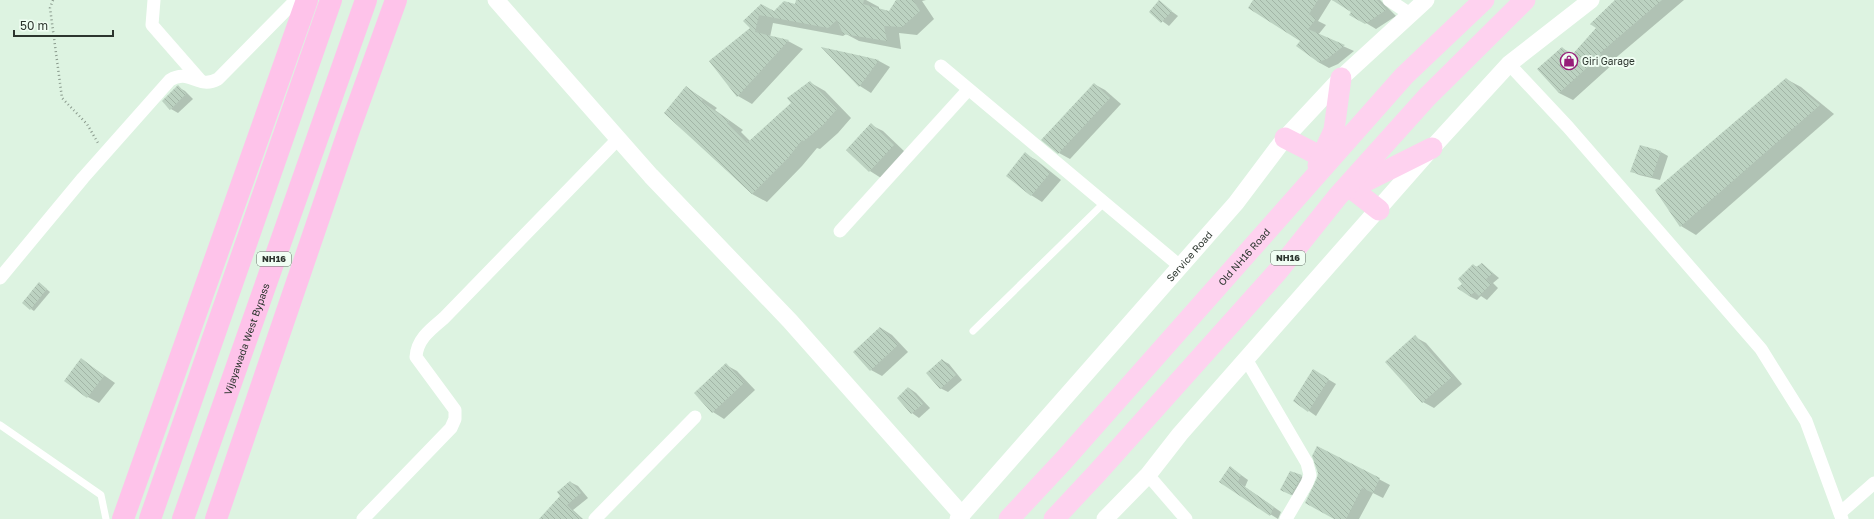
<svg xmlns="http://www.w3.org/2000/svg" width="1874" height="519" font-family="'Golos Text',sans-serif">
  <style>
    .shadow { fill: #0003 }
    .building { fill: url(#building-back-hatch) }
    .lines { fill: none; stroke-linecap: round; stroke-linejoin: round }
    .path { stroke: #8a9a8d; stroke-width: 2.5; stroke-dasharray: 1 3; stroke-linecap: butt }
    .service { stroke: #fff; stroke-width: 7 }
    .minor { stroke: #fff; stroke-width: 13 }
    .tertiary { stroke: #fff; stroke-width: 17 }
    .primary { stroke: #fed2ef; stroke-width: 21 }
    .trunk { stroke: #fec3ea; stroke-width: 22 }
    .labels { text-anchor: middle; stroke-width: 4; stroke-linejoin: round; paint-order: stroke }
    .shield { fill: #f0fef3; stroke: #677169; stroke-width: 1 }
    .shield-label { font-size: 9px; font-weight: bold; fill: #2c352e }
    .poi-label { font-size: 10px; fill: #2c352e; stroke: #f0fef3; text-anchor: start }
    .street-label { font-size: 10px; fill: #2c352e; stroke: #f0fef3 }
  </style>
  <defs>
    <pattern id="building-back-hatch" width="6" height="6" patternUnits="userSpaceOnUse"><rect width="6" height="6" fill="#bcd2c1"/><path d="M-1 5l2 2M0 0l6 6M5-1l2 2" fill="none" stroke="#a2b5a6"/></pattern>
  </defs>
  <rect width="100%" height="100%" fill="#ddf3e1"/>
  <g class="shadow">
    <path d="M797,0H866L879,7V9L890,13L897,0H926L922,1L934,19L917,35L899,33L901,49L859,41L846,34L843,36L773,23L770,37L788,41L803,49L752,104L738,96L751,29L762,5L775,12L796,5Z"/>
    <path d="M1254,0H1331L1318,21L1326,25L1318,35L1354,51L1338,64L1329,68L1318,62L1302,41Z"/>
    <path d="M1334,0H1380L1396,16L1376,29L1351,14L1353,12Z"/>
    <path d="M1617,0H1684L1612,61L1614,63L1573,100L1559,93L1539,69L1562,48L1574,55L1597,28Z"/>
    <path d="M1159,2L1178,16L1169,26L1150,12Z"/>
    <path d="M824,49L879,61L890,67L871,93L860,86Z"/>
    <path d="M1786,79L1801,87L1834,114L1696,235L1681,226L1656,191Z"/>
    <path d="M811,83L825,91L851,118L838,133L820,149L817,148L802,166L767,202L752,194L666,113L686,87L717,108L715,110L743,130L741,132L750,141L793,103Z"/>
    <path d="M1094,84L1105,90L1121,104L1070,159L1059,153Z"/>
    <path d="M178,87L185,91L193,99L178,113L171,109Z"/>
    <path d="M871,125L883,131L905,152L881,178L870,171Z"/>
    <path d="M1661,152L1668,156L1660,180L1639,175L1631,171Z"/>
    <path d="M1025,154L1036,160L1061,180L1042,202L1031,195Z"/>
    <path d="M1482,264L1499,278L1493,283L1498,288L1487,300L1481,296L1477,300L1469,296L1464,284L1473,265L1477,267Z"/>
    <path d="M43,286L50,292L34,311L31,309Z"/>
    <path d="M881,328L892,335L908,352L882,376L871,370Z"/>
    <path d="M1415,337L1426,343L1462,384L1434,408L1423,402Z"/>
    <path d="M81,359L115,383L99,403L88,397Z"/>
    <path d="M942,360L949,364L962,380L948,392L940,388Z"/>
    <path d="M726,365L737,371L755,390L724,419L713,412L695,393Z"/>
    <path d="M1321,375L1336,384L1316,416L1295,401Z"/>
    <path d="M909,388L916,393L930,408L919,418L912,413Z"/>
    <path d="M1318,447L1390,485L1383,498L1373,493L1359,519H1336L1318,478Z"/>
    <path d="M1230,467L1248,480L1245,487L1281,512L1278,519L1220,482Z"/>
    <path d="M1301,476L1308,480L1298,499L1282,489Z"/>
    <path d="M570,482L578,486L588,498L573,510L583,519H540L562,497Z"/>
  </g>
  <g class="building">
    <path d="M796,0H864L863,4L889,11L896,0H913L920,11L902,27L884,26L887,41L843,34L837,20L828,28L759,15L755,32L789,40L737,97L709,61L750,28L743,21L761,4L774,11L784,1L795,4Z"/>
    <path d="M1159,0L1172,11L1161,23L1149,12Z"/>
    <path d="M1253,0H1318L1309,14L1316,19L1308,29L1345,45L1327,59L1318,62L1296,46L1300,41L1248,8Z"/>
    <path d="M1332,0H1377L1386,10L1365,24L1349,15L1351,12Z"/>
    <path d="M1615,0H1662L1600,53L1601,55L1559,93L1537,69L1562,47L1571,56L1596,28L1590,24Z"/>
    <path d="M821,47L862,56L879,60L859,87Z"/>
    <path d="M1786,78L1820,105L1680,227L1655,190Z"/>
    <path d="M810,81L837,109L823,125L804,141L802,140L788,158L752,194L664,113L686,86L703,100L701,101L729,121L727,123L747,143L791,103L787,98Z"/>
    <path d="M1094,83L1110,98L1058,154L1041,140Z"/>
    <path d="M178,85L186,94L170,110L162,101Z"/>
    <path d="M871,123L894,145L869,172L846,150Z"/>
    <path d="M1640,145L1661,151L1652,177L1630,172Z"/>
    <path d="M1025,152L1050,173L1031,196L1006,176Z"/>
    <path d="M1482,263L1493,273L1486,279L1491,284L1479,296L1475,292L1469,296L1457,288L1462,284L1458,279L1473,264L1476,267Z"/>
    <path d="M39,282L47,289L30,310L22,303Z"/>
    <path d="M880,327L898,345L870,371L853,352Z"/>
    <path d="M1415,335L1452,377L1422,403L1385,362Z"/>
    <path d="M81,358L104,376L87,398L64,381Z"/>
    <path d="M942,359L956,375L940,389L926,373Z"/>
    <path d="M726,363L744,383L712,413L694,393Z"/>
    <path d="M1313,369L1329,379L1308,412L1293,401Z"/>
    <path d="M908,387L923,404L911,414L897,398Z"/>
    <path d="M1317,446L1380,478L1373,493L1362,488L1346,519H1334L1305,503L1317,478L1318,473L1312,456Z"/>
    <path d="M1230,466L1241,475L1238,482L1274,507L1270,516L1219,482Z"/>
    <path d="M1290,471L1302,475L1291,495L1280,490Z"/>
    <path d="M570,481L581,493L567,505L581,519H539L560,496L557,492Z"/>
  </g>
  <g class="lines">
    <path class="path" d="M53,0L50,8L62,98L87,124L98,143"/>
    <g class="service">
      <path d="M973,331L1105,202"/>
      <path d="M0,425L101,495L106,519"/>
    </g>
    <g class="minor">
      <path d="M154,0L152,25L201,81"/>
      <path d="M1389,0L1410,14"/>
      <path d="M1509,64L1568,127L1761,349L1806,421L1842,519"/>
      <path d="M941,66L1181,267"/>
      <path d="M840,231L968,90"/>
      <path d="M0,278L83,178L170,80C190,68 198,90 218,79L296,0"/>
      <path d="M1246,359L1307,463L1310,475L1307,483L1286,519"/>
      <path d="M1148,475L1186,519"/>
      <path d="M1840,513L1874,483"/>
      <path d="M363,519L451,428L455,419V410L416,357C417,339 431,329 444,318L618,139"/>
      <path d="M595,519L695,417"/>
    </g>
    <g class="tertiary">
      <path d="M496,0L651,176L790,321L962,515"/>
      <path id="s1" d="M958,519L1236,203L1285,138L1341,78L1426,0"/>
      <path d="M1105,519L1148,475L1180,434L1432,148L1509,64L1591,0"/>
    </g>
    <g class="primary">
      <path d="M1285,138L1322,157"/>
      <path d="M1318,165L1334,130L1341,78"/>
      <path d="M1351,188L1379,210"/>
      <path d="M1352,188L1432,148"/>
      <path id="s2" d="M1009,519L1064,460L1404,76L1484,0"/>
      <path d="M1054,519L1097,473L1278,271L1338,196L1427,97L1525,0"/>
    </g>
    <g class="trunk">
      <path d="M123,519L307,0"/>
      <path d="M150,519L331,0"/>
      <path id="s3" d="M183,519L366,0"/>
      <path d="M216,519L349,130L396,0"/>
    </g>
  </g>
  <defs>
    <symbol id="shop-ring" viewBox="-11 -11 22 22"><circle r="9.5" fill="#f0fef3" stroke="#971e79" stroke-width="1.5"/><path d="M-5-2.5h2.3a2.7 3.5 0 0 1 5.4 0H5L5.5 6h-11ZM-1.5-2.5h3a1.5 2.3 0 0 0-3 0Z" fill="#971e79"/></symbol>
  </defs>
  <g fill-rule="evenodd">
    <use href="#shop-ring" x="1559" y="51" width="20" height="20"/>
  </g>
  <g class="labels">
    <g class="shield">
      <rect x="1271" y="251" width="34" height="14" rx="3"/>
      <rect x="257" y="252" width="34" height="14" rx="3"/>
    </g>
    <g class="shield-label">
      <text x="1288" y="261">NH16</text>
      <text x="274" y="262">NH16</text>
    </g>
    <g class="poi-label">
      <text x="1582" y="65">Giri Garage</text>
    </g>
    <g class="street-label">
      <text dy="4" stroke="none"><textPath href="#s1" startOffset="350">Service Road</textPath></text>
      <text dy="4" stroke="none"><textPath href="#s2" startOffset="352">Old NH16 Road</textPath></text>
      <text dy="4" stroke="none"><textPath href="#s3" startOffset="191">Vijayawada West Bypass</textPath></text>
    </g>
  </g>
  <path d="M14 30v6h99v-6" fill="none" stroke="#2c352e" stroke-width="2"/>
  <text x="20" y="30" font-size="12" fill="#2c352e" stroke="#f0fef3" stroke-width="3" paint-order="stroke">50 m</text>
</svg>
